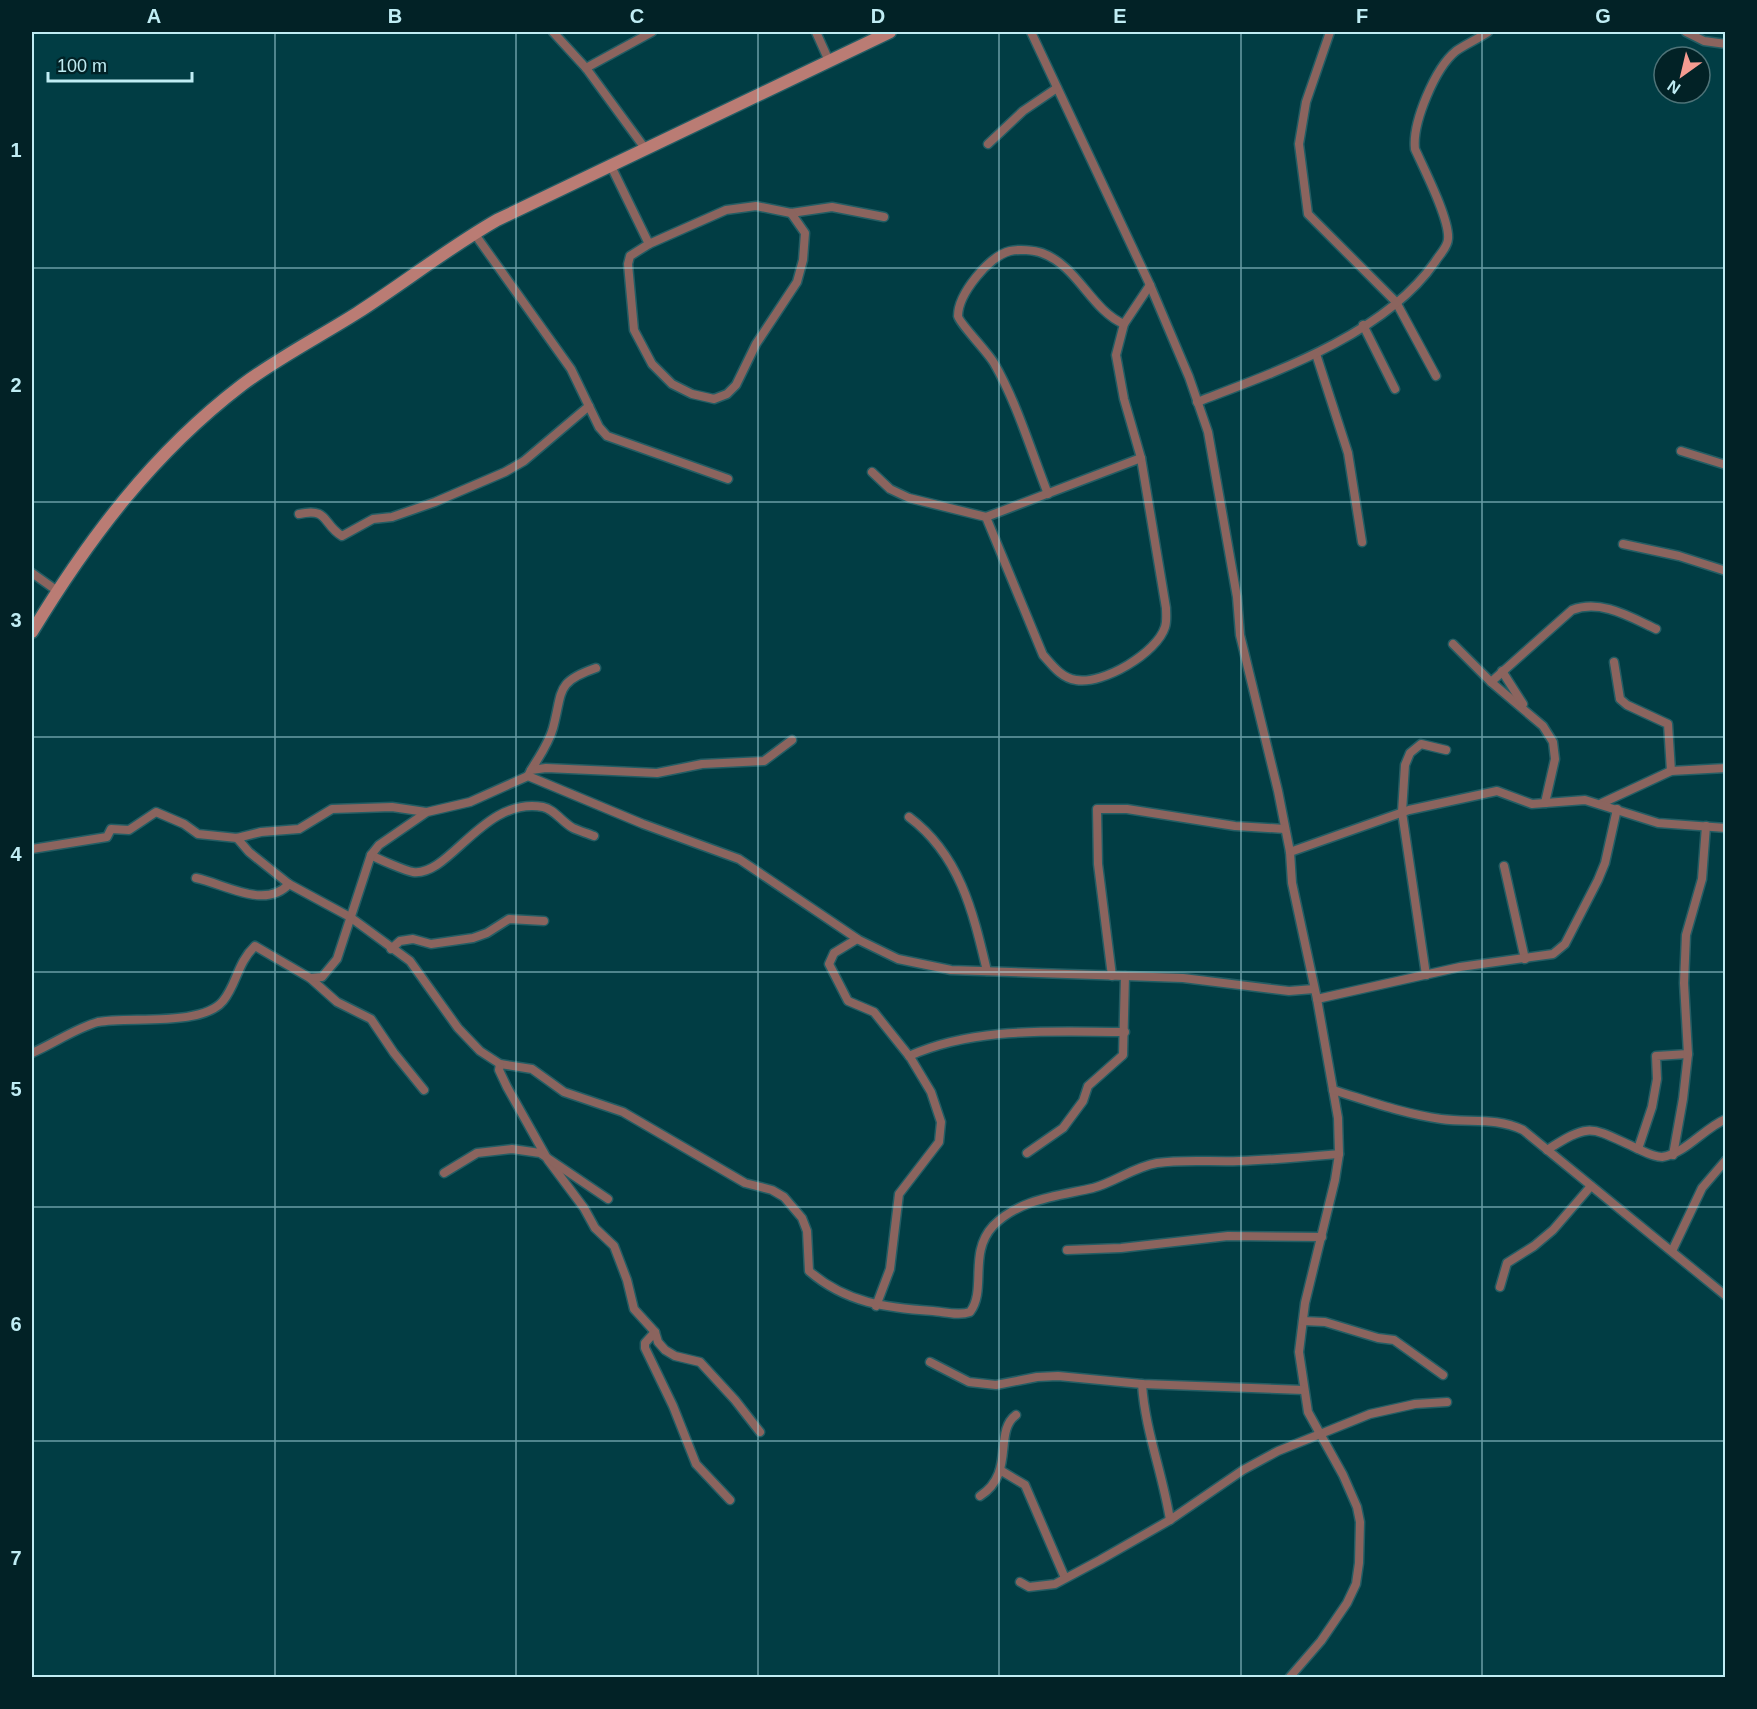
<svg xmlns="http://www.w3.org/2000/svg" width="1757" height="1709" font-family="Arial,sans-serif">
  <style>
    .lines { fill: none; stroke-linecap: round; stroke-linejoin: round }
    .street-casing { stroke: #235d64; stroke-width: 11 }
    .secondary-casing { stroke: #235d64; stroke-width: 15 }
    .street { stroke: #8b645e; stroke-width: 8 }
    .secondary { stroke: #ba7c74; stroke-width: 12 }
    .grid { fill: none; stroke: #c0edf4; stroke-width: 1.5; stroke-opacity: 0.55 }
    .neatline { fill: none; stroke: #c0edf4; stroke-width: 2 }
    .grid-label { font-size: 20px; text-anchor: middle; font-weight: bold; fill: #c0edf4 }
  </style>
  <rect width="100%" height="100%" fill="#013d44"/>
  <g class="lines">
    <defs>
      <g id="street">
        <path d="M553,32L586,68L644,147"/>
        <path d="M816,32L829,61"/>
        <path d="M1031,32L1150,285L1189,377L1208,432L1237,597L1240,635L1278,791L1290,852L1292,883L1317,999L1338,1118L1339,1154L1335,1180L1305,1303L1299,1352L1308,1412L1343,1475L1357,1507L1360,1522L1359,1563L1356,1584L1347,1603L1321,1641L1289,1678"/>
        <path d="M1330,32L1306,102L1299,144L1308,214L1396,302L1436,376"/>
        <path d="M1686,32L1704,41L1726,44"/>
        <path d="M586,68L652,32"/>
        <path d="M988,144L1023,111L1057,88"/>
        <path d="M610,164L649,244L726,210L756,206L791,213L832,207L884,217"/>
        <path d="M474,233L571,369L599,427L607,436L728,479"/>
        <path d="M649,244L630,256L628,264L634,330L652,364L672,384L692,394L714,399L727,394L736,385L756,344L797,282L803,260L805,233L791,213"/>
        <path d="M1363,325L1395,389"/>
        <path d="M1316,354L1348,453L1362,542"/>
        <path d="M1197,402C1276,372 1385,334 1435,262C1439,255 1448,247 1448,239C1450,220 1424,169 1415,149C1412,123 1435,68 1456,51C1466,44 1478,39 1488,32"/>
        <path d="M1681,451L1726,465"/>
        <path d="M872,472L890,489L909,498L986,517L1043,655C1052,665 1061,678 1076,680C1103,685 1157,653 1165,627C1167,621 1166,614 1166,608L1141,458L1124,399L1116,355L1124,324L1150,285"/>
        <path d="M1048,494C1031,451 1017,403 994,363C987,351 959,323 958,316C958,294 989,256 1010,251C1019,249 1034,250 1042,253C1078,266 1091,310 1124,324"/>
        <path d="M299,514C329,507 322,524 342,536L373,519L392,517L435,502L505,472L524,461L589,406"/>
        <path d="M986,517L1141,458"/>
        <path d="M1623,544L1679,556L1726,571"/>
        <path d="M32,573L56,590"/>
        <path d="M1453,644L1491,682L1543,726L1553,742L1555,759L1545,803"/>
        <path d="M1614,662L1620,699L1627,705L1668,724L1671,771"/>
        <path d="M1502,671L1523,704"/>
        <path d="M1491,682L1572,610C1601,599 1630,617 1656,629"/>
        <path d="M531,770C539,757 549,743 553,728C563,691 555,682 596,668"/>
        <path d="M528,776L531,770L546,768L657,773L702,764L764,761L792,740"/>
        <path d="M1602,803L1671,771L1726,768"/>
        <path d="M909,817C960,855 973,912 987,971"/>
        <path d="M237,838L249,852L289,884L350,917L410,961L458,1028L480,1051L500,1064L532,1069L564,1092L623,1112L745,1183L772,1190L784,1197L802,1218L807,1231L809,1271C846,1303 887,1308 933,1311C945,1312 959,1316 970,1312C987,1290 968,1253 993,1226C1019,1199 1058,1196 1093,1188C1115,1182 1134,1167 1157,1163C1183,1159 1212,1162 1239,1161C1272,1160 1305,1157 1339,1154"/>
        <path d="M32,849L107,837L111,829L129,830L156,812L184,824L198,834L237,838L261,832L299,829L332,809L392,807L426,812"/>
        <path d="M1290,852L1409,810L1497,791L1532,804L1585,800L1658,823L1726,828"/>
        <path d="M371,855C378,859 406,871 413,872C450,877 483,796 543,807C554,809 562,822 573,828C579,831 587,833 594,836"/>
        <path d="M1504,866L1525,959"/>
        <path d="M196,878C225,884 265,910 289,884"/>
        <path d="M857,939L834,953L829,964L848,1001L874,1012L910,1057L931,1092L941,1122L939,1142L899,1194L890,1269L876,1306"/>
        <path d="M391,949L400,941L413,939L431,944L473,938L487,933L509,919L544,921"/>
        <path d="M1426,975L1402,812L1405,765L1410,753L1421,744L1446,750"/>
        <path d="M1112,976L1098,864L1097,809H1127L1235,826L1285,829"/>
        <path d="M310,978L337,1002L371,1019L394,1053L424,1090"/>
        <path d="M1317,999L1460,967L1553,954L1565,944L1598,880L1605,863L1617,809"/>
        <path d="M32,1053C53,1044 76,1028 98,1022C128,1016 202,1027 223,1001C237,984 237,963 255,946L310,978L322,977L337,959L371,855L379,845L427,812L470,802L528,776L643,824L739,859L859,940L898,959L951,970L1183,978L1289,991L1314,989"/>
        <path d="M909,1056C976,1026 1053,1032 1125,1032"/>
        <path d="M500,1064L499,1070L507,1087L548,1160L584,1208L595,1228L614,1246L627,1280L634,1309L655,1332L658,1342L665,1350L675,1356L700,1362L735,1400L760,1432"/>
        <path d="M1333,1090C1369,1101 1404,1114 1441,1119C1471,1123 1495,1117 1523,1130L1726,1296"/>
        <path d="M1638,1149L1652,1107L1657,1079L1656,1056L1688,1054"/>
        <path d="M1547,1150C1591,1122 1590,1127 1636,1148C1645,1152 1653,1157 1662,1157C1685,1154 1704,1128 1726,1119"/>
        <path d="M1027,1153L1063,1128L1083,1101L1088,1086L1123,1055L1125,976"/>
        <path d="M1673,1155L1683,1099L1688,1054L1684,983L1686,935L1702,879L1706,826"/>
        <path d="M444,1173L477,1153L512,1149L540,1153L608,1199"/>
        <path d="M1067,1250L1121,1248L1228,1236L1322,1237"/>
        <path d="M1672,1251L1702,1188L1726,1160"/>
        <path d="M1500,1287L1507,1263L1534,1246L1553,1230L1591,1186"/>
        <path d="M1303,1321L1325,1322L1378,1338L1394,1340L1443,1375"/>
        <path d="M655,1332L645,1343V1348L673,1406L696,1464L730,1500"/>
        <path d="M930,1362L969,1382L996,1385L1037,1377L1058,1376L1142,1384L1304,1390"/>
        <path d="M1142,1384C1145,1431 1163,1474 1170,1520"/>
        <path d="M1000,1470L1025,1485L1065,1578"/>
        <path d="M980,1496C1016,1473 993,1432 1016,1415"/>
        <path d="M1020,1582L1029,1587L1055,1584L1100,1560L1170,1520L1243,1470L1278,1451L1370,1414L1415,1404L1447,1402"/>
      </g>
      <path id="secondary" d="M32,632C89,538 153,453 242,385C278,358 319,337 357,313C404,283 448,248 497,220L890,32"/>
    </defs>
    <use href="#street" class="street-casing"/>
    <use href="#secondary" class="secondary-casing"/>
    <use href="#street" class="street"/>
    <use href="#secondary" class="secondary"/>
  </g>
  <path class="grid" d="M275,32V1678M516,32V1678M758,32V1678M999,32V1678M1241,32V1678M1482,32V1678M32,268H1726M32,502H1726M32,737H1726M32,972H1726M32,1207H1726M32,1441H1726"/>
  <rect width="1757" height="1709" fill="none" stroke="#022226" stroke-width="66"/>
  <g transform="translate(1682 75) rotate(214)"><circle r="28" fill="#022226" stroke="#4e7378" stroke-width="1.5"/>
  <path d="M0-4.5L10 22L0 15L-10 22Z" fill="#f59c91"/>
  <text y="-9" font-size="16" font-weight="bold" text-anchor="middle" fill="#c0edf4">N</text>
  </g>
  <path d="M48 72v9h144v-9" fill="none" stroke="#c0edf4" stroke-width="3"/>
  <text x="57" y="72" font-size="18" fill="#c0edf4" stroke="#022226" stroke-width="4.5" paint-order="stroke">100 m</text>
  <rect x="33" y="33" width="1691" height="1643" class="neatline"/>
  <g class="grid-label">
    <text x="154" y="23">A</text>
    <text x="395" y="23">B</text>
    <text x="637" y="23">C</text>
    <text x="878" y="23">D</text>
    <text x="1120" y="23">E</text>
    <text x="1362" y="23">F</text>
    <text x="1603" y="23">G</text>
    <text x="16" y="157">1</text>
    <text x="16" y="392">2</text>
    <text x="16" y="627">3</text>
    <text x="16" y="861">4</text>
    <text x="16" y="1096">5</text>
    <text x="16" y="1331">6</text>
    <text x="16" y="1565">7</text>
  </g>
</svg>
